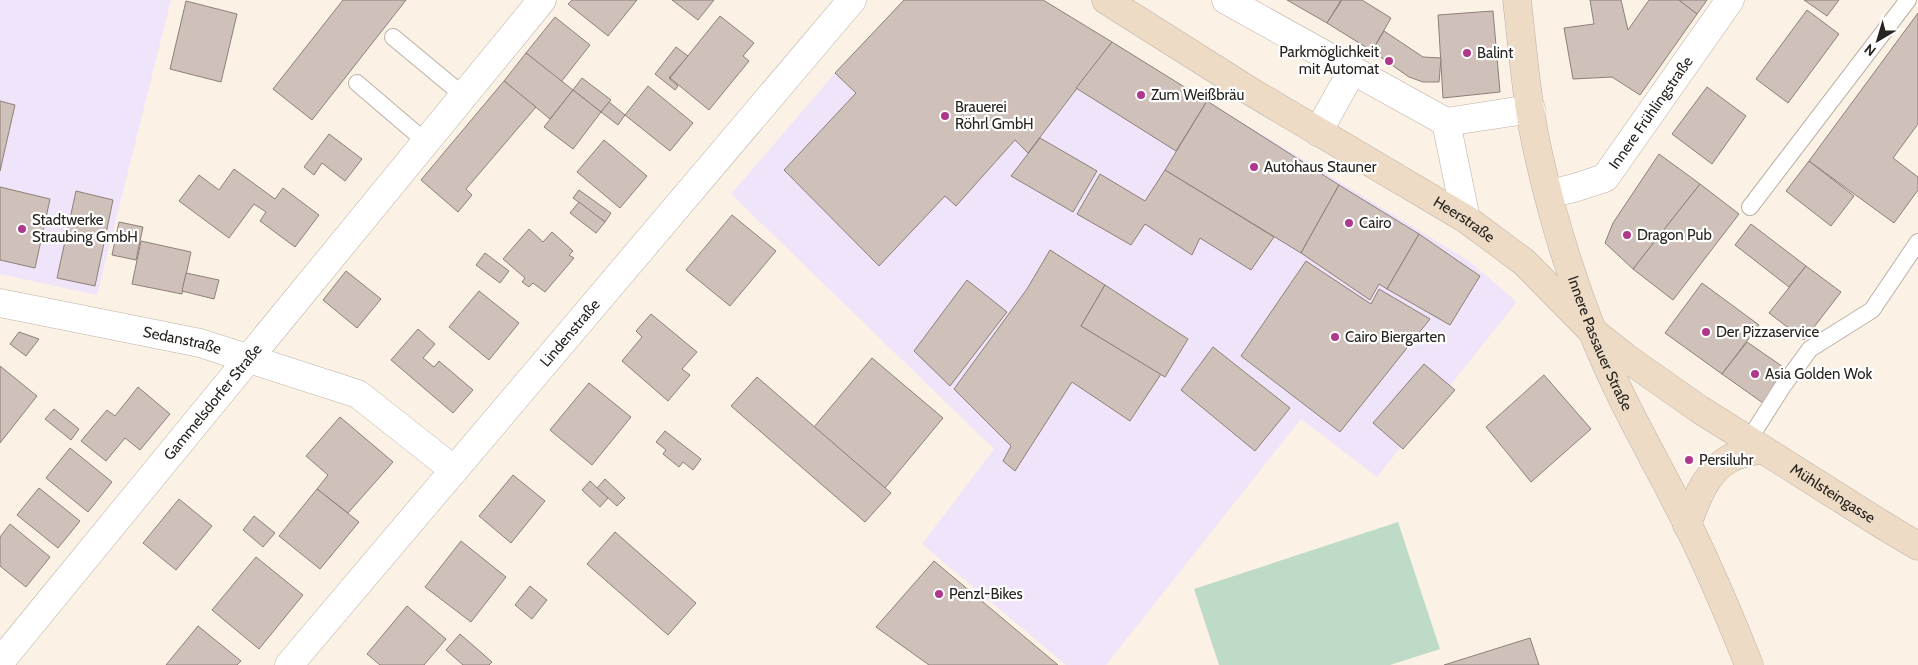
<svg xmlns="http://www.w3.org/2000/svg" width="1918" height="665" font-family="Cabin,sans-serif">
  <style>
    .commercial { fill: #efe4f9 }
    .green { fill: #bedbc8 }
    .building { fill: #cfc1b9; stroke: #8d8078 }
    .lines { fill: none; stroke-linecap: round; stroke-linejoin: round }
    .lane-casing { stroke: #bbb0a5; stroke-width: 18 }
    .street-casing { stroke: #bbb0a5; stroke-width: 29 }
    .secondary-casing { stroke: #bbb0a5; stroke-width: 29 }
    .lane { stroke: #fff; stroke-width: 16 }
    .street { stroke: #fff; stroke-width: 28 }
    .secondary { stroke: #eddbc5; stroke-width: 28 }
    .poi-dot { fill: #af378c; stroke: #fff; stroke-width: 2 }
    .labels { text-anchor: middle; stroke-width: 4.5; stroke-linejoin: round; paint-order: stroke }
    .poi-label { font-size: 15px; fill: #27231f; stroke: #fff; text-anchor: start }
    .street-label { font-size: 15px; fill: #27231f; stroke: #fff }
  </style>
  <rect width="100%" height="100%" fill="#fcf1e5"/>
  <g class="commercial">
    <path d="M0,0H171L97,295L0,274Z"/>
    <path d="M904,0L1207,101L1469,261L1517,302L1377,477L1301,419L1106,665H1066L922,544L994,449L731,194L835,73Z"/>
  </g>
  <path class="green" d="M1398,522L1440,649L1390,665H1219L1194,589Z"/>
  <g class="building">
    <path d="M343,0H406L312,120L273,89Z"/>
    <path d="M572,0H637L608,36L568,4Z"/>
    <path d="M672,0H714L698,20Z"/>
    <path d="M904,0H1043L1112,42L1028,153L1015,140L956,206L945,196L879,266L784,170L856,93L835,73Z"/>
    <path d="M1287,0H1341L1327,23Z"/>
    <path d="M1342,0H1362L1391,18L1372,51L1327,23Z"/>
    <path d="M1590,0H1621L1628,30L1649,0H1679L1697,14L1640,95L1612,77L1573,79L1564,28L1594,24Z"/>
    <path d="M1679,0H1707L1697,14Z"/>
    <path d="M1804,0H1839L1827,16Z"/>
    <path d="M186,1L237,14L221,82L170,69Z"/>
    <path d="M1807,10L1839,34L1788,103L1756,79Z"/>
    <path d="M1493,11L1500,92L1443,98L1438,15Z"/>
    <path d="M1918,13V124L1893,158L1918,177V190L1894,223L1809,161Z"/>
    <path d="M720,16L754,43L743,56L749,61L709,110L670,78Z"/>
    <path d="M555,17L590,45L561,82L526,53Z"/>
    <path d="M1384,31L1423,57L1441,58L1439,82H1423L1409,77L1372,51Z"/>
    <path d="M1112,42L1207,101L1176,151L1076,88Z"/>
    <path d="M676,47L688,56L669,78L678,86L675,90L655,74Z"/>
    <path d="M526,53L573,90L550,119L504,81Z"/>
    <path d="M582,78L611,100L601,112L573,90Z"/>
    <path d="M504,81L536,107L466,189L472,195L458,212L421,180Z"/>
    <path d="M648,86L693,123L670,151L625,115Z"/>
    <path d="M1707,87L1746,116L1712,164L1672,134Z"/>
    <path d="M573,90L601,112L573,149L544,127Z"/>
    <path d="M0,101L15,105L0,171Z"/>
    <path d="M1207,101L1339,185L1301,253L1165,170Z"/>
    <path d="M609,102L625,115L618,125L601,112Z"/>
    <path d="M329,134L362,159L345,181L322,163L314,175L304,167Z"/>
    <path d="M1040,138L1097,171L1073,212L1011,176Z"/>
    <path d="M604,140L647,176L620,208L577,172Z"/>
    <path d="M1659,154L1700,184L1633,269L1605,243L1613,223Z"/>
    <path d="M1809,161L1854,196L1831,226L1786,191Z"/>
    <path d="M234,169L275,199L283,188L319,215L295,247L260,221L266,212L254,204L229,238L179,201L199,175L219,190Z"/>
    <path d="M1165,170L1274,237L1251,270L1200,238L1192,255L1145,224L1131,245L1077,214L1100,174L1145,201Z"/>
    <path d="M1700,184L1739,214L1673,300L1633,269Z"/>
    <path d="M1339,185L1419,234L1387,289L1379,284L1370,300L1301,253Z"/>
    <path d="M0,187L50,199L35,268L0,260Z"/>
    <path d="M579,190L611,213L605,222L573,198Z"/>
    <path d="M76,191L113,200L95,286L57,278Z"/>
    <path d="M579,202L605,222L596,233L570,213Z"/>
    <path d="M732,215L776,251L730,306L686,270Z"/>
    <path d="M119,222L143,227L136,260L112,255Z"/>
    <path d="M1751,224L1806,266L1789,287L1735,245Z"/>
    <path d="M529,229L543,242L552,232L573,251L569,255L574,258L545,292L533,283L529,287L522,282L525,278L503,259Z"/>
    <path d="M1419,234L1480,276L1450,325L1387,289Z"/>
    <path d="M141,241L191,252L182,294L132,284Z"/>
    <path d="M1050,250L1105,285L1081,326L1161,374L1130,421L1072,382L1015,471L1003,461L1011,446L954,389L1027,289Z"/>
    <path d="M485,253L509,271L500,283L476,265Z"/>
    <path d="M1306,261L1371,304L1379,289L1430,319L1340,432L1241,356Z"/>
    <path d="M1806,266L1841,292L1804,340L1769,313Z"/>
    <path d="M346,271L381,299L357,328L323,300Z"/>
    <path d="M186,273L219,280L214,299L182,291Z"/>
    <path d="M967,280L1007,312L950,386L914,351Z"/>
    <path d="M1702,283L1759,325L1722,374L1665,333Z"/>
    <path d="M1105,285L1188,339L1165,377L1081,326Z"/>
    <path d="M479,291L519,323L489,360L449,327Z"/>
    <path d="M651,314L697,352L682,369L690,375L668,401L622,361L642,337L636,331Z"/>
    <path d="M418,329L435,344L423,358L434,367L439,361L473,390L453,413L391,360Z"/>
    <path d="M19,332L39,339L26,356L10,344Z"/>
    <path d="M1747,342L1786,369L1763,403L1722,374Z"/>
    <path d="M1213,347L1290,408L1255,451L1181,390Z"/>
    <path d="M872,358L943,418L885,488L814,427Z"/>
    <path d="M1424,364L1455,390L1403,449L1373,423Z"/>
    <path d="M0,366L37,396L0,443Z"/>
    <path d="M1544,375L1591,429L1531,482L1486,427Z"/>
    <path d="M757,377L891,493L865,522L731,406Z"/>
    <path d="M589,383L631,417L592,465L550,430Z"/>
    <path d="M138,387L170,414L140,450L125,438L106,461L81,441L107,410L115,416Z"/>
    <path d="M54,409L79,429L71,440L45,419Z"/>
    <path d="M340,417L393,462L348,513L317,489L328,475L306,456Z"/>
    <path d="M665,431L701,459L693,470L683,462L679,467L663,454L666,450L656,442Z"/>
    <path d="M70,448L112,482L88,512L46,478Z"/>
    <path d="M513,475L545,501L511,543L479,516Z"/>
    <path d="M605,479L625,498L617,506L597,488Z"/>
    <path d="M590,481L608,498L600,507L582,490Z"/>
    <path d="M39,488L80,521L58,548L17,515Z"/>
    <path d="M317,489L359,522L320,569L279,536Z"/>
    <path d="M179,499L212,526L176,570L143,543Z"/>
    <path d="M254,516L275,533L263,547L243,530Z"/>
    <path d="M10,524L50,557L26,587L0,566V537Z"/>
    <path d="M615,532L696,603L668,635L587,564Z"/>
    <path d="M461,541L506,577L471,622L425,587Z"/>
    <path d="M256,557L303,595L259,649L212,610Z"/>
    <path d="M934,561L1058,665H929L876,627Z"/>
    <path d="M530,586L547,600L532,619L515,605Z"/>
    <path d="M407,606L446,639L424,665H380L367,654Z"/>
    <path d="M198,626L241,661L237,665H166Z"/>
    <path d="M460,634L492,662L489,665H463L446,650Z"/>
    <path d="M1530,638L1539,665H1444Z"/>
  </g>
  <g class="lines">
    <defs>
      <g id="lane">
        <path d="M393,37L464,96"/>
        <path d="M357,83L426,142"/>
        <path d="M1750,207L1908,0"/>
        <path d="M1748,441L1783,386L1810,349L1872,310L1918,242"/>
      </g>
      <g id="street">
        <path d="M1226,0L1446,122L1531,109"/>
        <path d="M1446,122L1466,219"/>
        <path d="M1318,132L1352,71"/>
        <path id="s1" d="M1549,194L1574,188L1605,178L1730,0"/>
        <path id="s2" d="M0,303L200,343L358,394L454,470"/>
        <path id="s3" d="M0,662L542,0"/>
        <path id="s4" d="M289,665L852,0"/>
      </g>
      <g id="secondary">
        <path id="s5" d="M1106,0L1250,91L1466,219L1524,262L1592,331L1625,357L1699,409L1881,524L1918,546"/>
        <path id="s6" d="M1517,0C1523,52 1527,106 1539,157C1552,215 1570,274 1592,330C1618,397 1655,459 1687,523C1710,570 1730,617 1749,665"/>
        <path d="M1687,525C1696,500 1706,471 1731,458C1740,453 1751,452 1761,449"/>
      </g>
    </defs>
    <use href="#lane" class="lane-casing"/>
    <use href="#street" class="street-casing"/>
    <use href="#secondary" class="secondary-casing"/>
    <use href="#lane" class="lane"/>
    <use href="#street" class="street"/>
    <use href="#secondary" class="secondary"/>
  </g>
  <g class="poi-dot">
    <circle cx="1467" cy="53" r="5"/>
    <circle cx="1389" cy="61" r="5"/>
    <circle cx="1141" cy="95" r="5"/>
    <circle cx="945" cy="116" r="5"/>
    <circle cx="1254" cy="167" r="5"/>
    <circle cx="1349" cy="223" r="5"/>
    <circle cx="22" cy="229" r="5"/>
    <circle cx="1627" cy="235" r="5"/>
    <circle cx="1706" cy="332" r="5"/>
    <circle cx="1335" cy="337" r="5"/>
    <circle cx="1755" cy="374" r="5"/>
    <circle cx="1689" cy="460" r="5"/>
    <circle cx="939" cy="594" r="5"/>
  </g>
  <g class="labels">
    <g class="poi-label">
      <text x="1379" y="57" text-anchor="end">Parkmöglichkeit<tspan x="1379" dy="17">mit Automat</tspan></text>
      <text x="1477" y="58">Balint</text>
      <text x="1151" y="100">Zum Weißbräu</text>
      <text x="955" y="112">Brauerei<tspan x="955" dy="17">Röhrl GmbH</tspan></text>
      <text x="1264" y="172">Autohaus Stauner</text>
      <text x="32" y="225">Stadtwerke<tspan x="32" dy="17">Straubing GmbH</tspan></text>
      <text x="1359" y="228">Cairo</text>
      <text x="1637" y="240">Dragon Pub</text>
      <text x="1716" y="337">Der Pizzaservice</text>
      <text x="1345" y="342">Cairo Biergarten</text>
      <text x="1765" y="379">Asia Golden Wok</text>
      <text x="1699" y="465">Persiluhr</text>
      <text x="949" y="599">Penzl-Bikes</text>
    </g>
    <g class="street-label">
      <text dy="5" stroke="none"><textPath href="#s1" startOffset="138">Innere Frühlingstraße</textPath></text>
      <text dy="5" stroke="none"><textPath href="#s5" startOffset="420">Heerstraße</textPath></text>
      <text dy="5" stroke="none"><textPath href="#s4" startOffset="435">Lindenstraße</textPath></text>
      <text dy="5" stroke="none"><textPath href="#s2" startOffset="186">Sedanstraße</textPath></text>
      <text dy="5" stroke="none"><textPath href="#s6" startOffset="355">Innere Passauer Straße</textPath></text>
      <text dy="5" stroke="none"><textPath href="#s3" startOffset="336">Gammelsdorfer Straße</textPath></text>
      <text dy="5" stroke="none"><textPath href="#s5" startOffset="881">Mühlsteingasse</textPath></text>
    </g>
  </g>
  <g transform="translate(1878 40) rotate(218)" stroke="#ffffff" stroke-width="4" paint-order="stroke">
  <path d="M0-4L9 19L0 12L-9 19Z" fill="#27231f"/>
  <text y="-8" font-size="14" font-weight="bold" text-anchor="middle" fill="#27231f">N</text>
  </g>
</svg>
